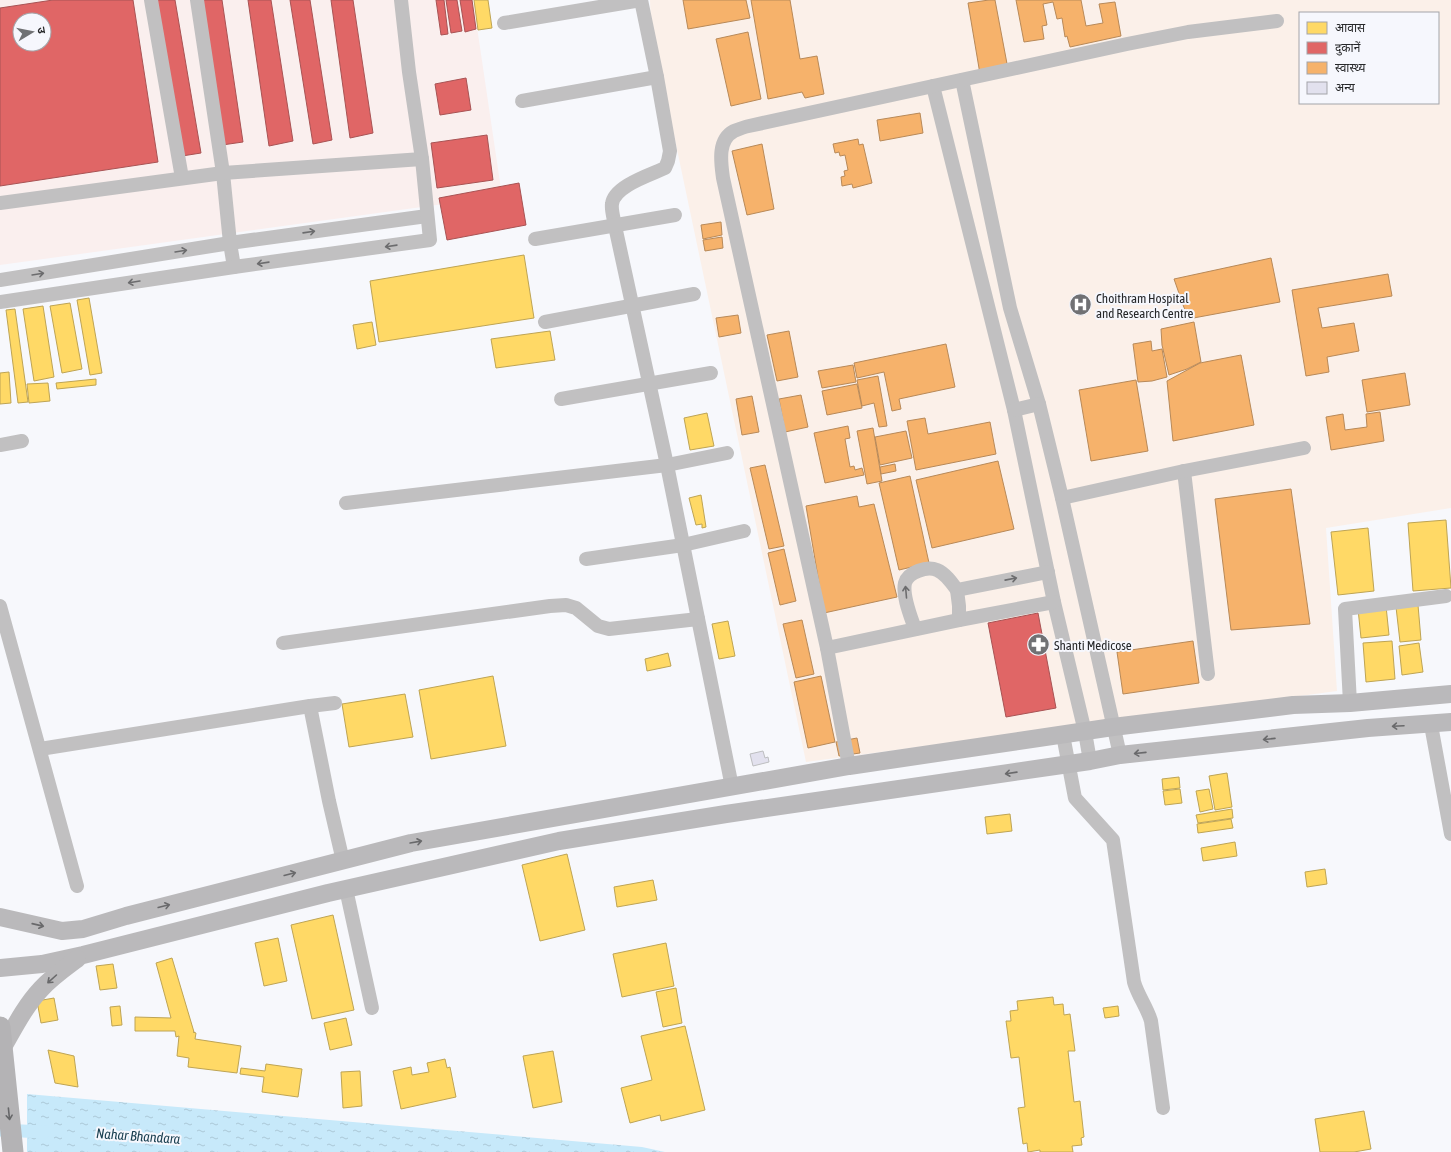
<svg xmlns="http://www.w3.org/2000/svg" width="1451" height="1152" font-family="'Asap Condensed','Noto Sans Devanagari',sans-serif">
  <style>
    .commercial { fill: #faefee; fill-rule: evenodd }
    .medical { fill: #fbf0e9; fill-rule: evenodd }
    .water { fill: url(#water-ripples) }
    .homes { fill: #ffd966; stroke: #bea454 }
    .shops { fill: #e06666; stroke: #a85354; fill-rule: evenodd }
    .health { fill: #f6b26b; stroke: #b88958 }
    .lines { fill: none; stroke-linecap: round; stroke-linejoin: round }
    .canal { stroke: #c7e9fa; stroke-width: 13 }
    .building { fill: #e2e1ee; stroke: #bdbec0 }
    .minor { stroke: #c1c0c1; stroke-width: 14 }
    .major { stroke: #bab9bb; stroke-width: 18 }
    .highway { stroke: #b4b3b5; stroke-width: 21 }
    .oneway { stroke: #6c6c6e }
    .oneway2 { stroke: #69696b }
    .oneway3 { stroke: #666769 }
    .labels { text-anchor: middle; stroke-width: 4; stroke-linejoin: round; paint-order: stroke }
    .poi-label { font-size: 13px; fill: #27282a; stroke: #f6f7fd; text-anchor: start }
    .water-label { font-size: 14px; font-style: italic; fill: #1b4051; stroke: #f6f7fd }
  </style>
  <defs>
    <pattern id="water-ripples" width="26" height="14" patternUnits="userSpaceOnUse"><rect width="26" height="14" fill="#c7e9fa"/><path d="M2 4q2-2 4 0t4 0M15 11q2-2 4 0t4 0" fill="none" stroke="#abc8d6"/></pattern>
  </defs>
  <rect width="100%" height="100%" fill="#f7f8fc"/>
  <path class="commercial" d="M0,0H473L502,196L0,265ZM20,20H44V44H20Z"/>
  <path class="medical" d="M650,0H1451V508L1326,528L1337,691L806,762L651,26ZM1300,13H1438V103H1300Z"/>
  <path class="water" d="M27,1094L642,1147L665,1152H27Z"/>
  <g class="homes">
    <path d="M474,0H488L492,28L478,30Z"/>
    <path d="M524,255L534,318L379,342L370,281Z"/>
    <path d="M89,298L102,373L90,375L77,300Z"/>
    <path d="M70,303L82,369L62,373L50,306Z"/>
    <path d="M43,306L54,377L34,381L23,309Z"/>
    <path d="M15,309L28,402L18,403L6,310Z"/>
    <path d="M372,322L376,345L357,349L353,325Z"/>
    <path d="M550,331L555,360L496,368L491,339Z"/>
    <path d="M9,372L11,403L0,404V373Z"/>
    <path d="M96,379V385L57,389L56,383Z"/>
    <path d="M48,383L50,401L29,403L27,384Z"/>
    <path d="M707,413L714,446L690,450L684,418Z"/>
    <path d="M701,495L706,527L702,528V524L696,525L689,498Z"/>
    <path d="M1446,520L1451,588L1413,591L1408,523Z"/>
    <path d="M1368,528L1374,591L1338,595L1331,532Z"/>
    <path d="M1418,605L1421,640L1400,642L1396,607Z"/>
    <path d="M1386,606L1389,635L1361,638L1358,609Z"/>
    <path d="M728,621L735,656L719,659L712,624Z"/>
    <path d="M1392,641L1395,679L1366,682L1363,643Z"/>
    <path d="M1419,643L1423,672L1402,675L1399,646Z"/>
    <path d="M668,653L671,666L647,671L645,659Z"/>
    <path d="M493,676L506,746L431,759L419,690Z"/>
    <path d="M405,694L413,737L349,747L342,704Z"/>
    <path d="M1227,773L1232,807L1215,810L1209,776Z"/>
    <path d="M1179,777L1180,788L1163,790L1162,779Z"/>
    <path d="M1180,789L1182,803L1165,805L1163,791Z"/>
    <path d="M1209,789L1213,809L1200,812L1196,791Z"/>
    <path d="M1232,809L1233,818L1198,823L1196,815Z"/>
    <path d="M1010,814L1012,831L987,834L985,817Z"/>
    <path d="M1231,819L1233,828L1198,833L1197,824Z"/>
    <path d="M1235,842L1237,856L1203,861L1201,848Z"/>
    <path d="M567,854L585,930L540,941L522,865Z"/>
    <path d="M1325,869L1327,884L1307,887L1305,872Z"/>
    <path d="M653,880L657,900L617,907L614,887Z"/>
    <path d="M333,915L354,1010L312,1019L291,925Z"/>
    <path d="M278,938L287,981L264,986L255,943Z"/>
    <path d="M666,943L674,986L622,997L613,954Z"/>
    <path d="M172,958L194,1032H193L196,1033L195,1039L241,1046L237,1073L188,1067L189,1058L177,1056L179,1036L176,1037L175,1031H135V1017L171,1018L156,963Z"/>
    <path d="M113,964L117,988L100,990L96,966Z"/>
    <path d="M676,988L682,1023L663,1027L656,992Z"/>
    <path d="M1053,997L1054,1005L1063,1004L1064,1015L1070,1014L1075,1051H1068L1074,1102L1080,1101L1084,1137L1081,1138L1082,1145L1072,1146L1073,1152H1040V1150L1028,1152L1027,1143L1023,1144L1018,1108L1025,1107L1019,1057L1011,1058L1006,1021H1011L1010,1011L1018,1010L1017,1001Z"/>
    <path d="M54,998L58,1020L41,1023L37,1001Z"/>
    <path d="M120,1006L122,1025L112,1026L110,1007Z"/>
    <path d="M1118,1006L1119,1016L1105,1018L1103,1008Z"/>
    <path d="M346,1018L352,1045L330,1050L324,1023Z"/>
    <path d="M685,1026L705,1110L661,1121L660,1115L630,1123L621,1088L652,1080L641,1036Z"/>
    <path d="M48,1050L74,1056L78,1087L55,1083Z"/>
    <path d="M553,1051L562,1102L533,1108L523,1056Z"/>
    <path d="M445,1059L447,1068L450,1067L456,1097L401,1109L393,1071L411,1067L412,1075L429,1072L427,1063Z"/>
    <path d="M266,1064L302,1069L298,1097L262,1092L264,1077L240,1074L241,1068L265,1071Z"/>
    <path d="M360,1071L362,1106L343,1108L341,1072Z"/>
    <path d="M1364,1111L1371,1149L1354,1152H1320L1315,1119Z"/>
  </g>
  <g class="shops">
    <path d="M53,0H133L158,162L0,186V8ZM20,20H44V44H20Z"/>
    <path d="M156,0H175L201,153L182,156Z"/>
    <path d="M201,0H222L243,142L222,145Z"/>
    <path d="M248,0H271L293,141L269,146Z"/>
    <path d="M290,0H310L332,140L313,144Z"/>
    <path d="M331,0H353L373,133L350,138Z"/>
    <path d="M436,0H444L448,34L441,35Z"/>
    <path d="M446,0H457L462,31L451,33Z"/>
    <path d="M460,0H472L476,29L465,32Z"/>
    <path d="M466,78L471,110L440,115L435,84Z"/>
    <path d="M487,135L493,180L437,188L431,143Z"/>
    <path d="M519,183L526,225L447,240L439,198Z"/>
    <path d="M1038,613L1056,708L1006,717L988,623Z"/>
  </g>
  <g class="health">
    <path d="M683,0H746L750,18L688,29Z"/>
    <path d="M751,0H790L800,59L817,56L824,94L805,98L802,92L768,99Z"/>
    <path d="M989,0H995L1008,69L980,74L968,3Z"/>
    <path d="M1016,0H1081L1086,26L1103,23L1099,4L1115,2L1121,36L1070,47L1067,36L1065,37L1062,18L1057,19L1053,2L1043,4L1047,25L1042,26L1044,39L1024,42Z"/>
    <path d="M748,32L761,99L731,106L716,39Z"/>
    <path d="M920,113L923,133L880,141L877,120Z"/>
    <path d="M858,139L859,145L863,144L872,183L853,188L852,184L842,186L841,177L845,176L844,171L848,170L845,155L840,156L839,152L835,153L833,144Z"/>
    <path d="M762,144L774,209L747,215L732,151Z"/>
    <path d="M721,222L722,235L703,239L701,225Z"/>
    <path d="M722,237L723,248L705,251L703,240Z"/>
    <path d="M1271,258L1280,302L1188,319L1174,279Z"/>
    <path d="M1388,274L1392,296L1318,308L1322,328L1354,323L1359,351L1327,357L1329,372L1306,376L1292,290Z"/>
    <path d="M738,315L741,333L719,337L716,318Z"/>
    <path d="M1194,322L1201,362L1187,369L1169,375L1162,345L1161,329Z"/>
    <path d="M789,331L798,377L777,381L767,335Z"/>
    <path d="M1151,341L1152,351L1162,349L1167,377L1152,381L1138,382L1133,344Z"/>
    <path d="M946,344L955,387L899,399L901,409L892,411L884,372L857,378L854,363Z"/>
    <path d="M1241,355L1254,425L1173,441L1167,381L1200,363Z"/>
    <path d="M853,365L856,382L822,388L818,371Z"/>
    <path d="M1405,373L1410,405L1367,412L1362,380Z"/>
    <path d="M878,376L887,426L879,427L874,403L862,406L857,380Z"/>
    <path d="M1136,380L1148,451L1091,461L1079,390Z"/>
    <path d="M857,384L862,408L827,415L822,391Z"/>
    <path d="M801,395L808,427L785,432L779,399Z"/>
    <path d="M752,396L759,432L742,435L736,399Z"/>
    <path d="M1380,412L1384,441L1331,450L1326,417L1343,414L1345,430L1367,427L1366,414Z"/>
    <path d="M925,418L928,434L990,422L996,454L916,470L907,421Z"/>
    <path d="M848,426L850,438L845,439L850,467L854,466L855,470L862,468L864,475L825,483L814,433Z"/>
    <path d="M873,428L882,481L867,484L857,431Z"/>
    <path d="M906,431L912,458L880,465L875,437Z"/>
    <path d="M998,461L1014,529L932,548L916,480Z"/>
    <path d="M895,464L896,471L881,474L880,467Z"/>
    <path d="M765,465L784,546L769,549L750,468Z"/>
    <path d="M910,476L929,563L899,570L879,483Z"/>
    <path d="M1291,489L1310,624L1231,630L1215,499Z"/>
    <path d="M857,496L859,507L874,504L897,597L824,613L806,506Z"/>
    <path d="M784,549L796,601L780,605L768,553Z"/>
    <path d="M802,620L814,674L796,678L783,624Z"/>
    <path d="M1193,641L1199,683L1123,694L1117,652Z"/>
    <path d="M821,676L835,742L808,748L794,682Z"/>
    <path d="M857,738L860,753L839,756L836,742Z"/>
  </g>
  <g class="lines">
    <path class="canal" d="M0,1130L44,1132"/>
  </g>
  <path class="building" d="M763,751L765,758L768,757L769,762L753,766L750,754Z"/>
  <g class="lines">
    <g class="minor">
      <path d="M151,0L182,178"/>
      <path d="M197,0L223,173L230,243L234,267"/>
      <path d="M641,0L657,77L670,151L668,161L665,168C650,175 614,186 612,204C611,210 614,219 615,226L667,465L732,787"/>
      <path d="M504,23L641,0"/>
      <path d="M962,80L1010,308L1039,404L1062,498L1120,755"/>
      <path d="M933,86L1014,410L1054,602L1085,732L1090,761"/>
      <path d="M522,101L657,77"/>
      <path d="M0,203L223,173L422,159"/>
      <path d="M535,239L675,215"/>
      <path d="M0,280L230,243L427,216"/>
      <path d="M0,302L234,267L430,240L422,159L409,72L401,0"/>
      <path d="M545,322L694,294"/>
      <path d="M561,399L711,373"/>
      <path d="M1014,410L1039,404"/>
      <path d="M0,445L22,441"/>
      <path d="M1184,471L1208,674"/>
      <path d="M1062,498L1184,471L1304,448"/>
      <path d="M346,503L667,465L727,453"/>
      <path d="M586,559L683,545L744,531"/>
      <path d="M957,590L959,606V620"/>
      <path d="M1054,602L959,620L827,648L723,178C721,163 717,140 734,131C739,129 744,127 749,126L1127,44L1188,32L1277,21"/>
      <path d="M0,606L77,886"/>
      <path d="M915,629C911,617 902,596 905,583C908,572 927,566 937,570C945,573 952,583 957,590L1048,572"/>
      <path d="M283,643L550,606L566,605L576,608L598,626L609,629L698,619"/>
      <path d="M827,648L849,766"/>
      <path d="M1350,703L1345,609L1446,596"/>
      <path d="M310,706L329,801L343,861"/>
      <path d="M1431,725L1451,834"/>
      <path d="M1063,735L1075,798L1113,840L1134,982C1138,996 1147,1007 1151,1021L1163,1108"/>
      <path d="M40,749L310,706L335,703"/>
      <path d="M346,889L372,1008"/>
    </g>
    <g class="major">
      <path d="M0,917L62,931L83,929L126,916L411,843L849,766L1113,727L1293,705L1350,703L1451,694"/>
      <path d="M0,968L42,964L83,955L328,893L559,841L726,814L1090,761L1120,755L1368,728L1451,722"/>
      <path d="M2,1049C14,1028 25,1006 41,989C52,977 65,968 77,959"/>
    </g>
    <path class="highway" d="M0,1027L13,1152"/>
  </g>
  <defs><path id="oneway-shaft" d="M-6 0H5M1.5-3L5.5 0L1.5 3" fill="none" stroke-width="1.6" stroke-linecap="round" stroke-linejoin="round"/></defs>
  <g class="oneway">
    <use href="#oneway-shaft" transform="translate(309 232) rotate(-8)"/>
    <use href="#oneway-shaft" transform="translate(391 246) rotate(172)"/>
    <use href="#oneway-shaft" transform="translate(181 251) rotate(-9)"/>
    <use href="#oneway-shaft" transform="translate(263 263) rotate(172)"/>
    <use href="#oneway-shaft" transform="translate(38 274) rotate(-9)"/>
    <use href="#oneway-shaft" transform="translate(134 282) rotate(171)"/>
    <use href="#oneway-shaft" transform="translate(1011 579) rotate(-11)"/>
    <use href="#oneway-shaft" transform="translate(906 592) rotate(-95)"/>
  </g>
  <g class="oneway2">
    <use href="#oneway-shaft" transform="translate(1398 726) rotate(177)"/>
    <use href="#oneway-shaft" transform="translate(1269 739) rotate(174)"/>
    <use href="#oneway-shaft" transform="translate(1140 753) rotate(174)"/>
    <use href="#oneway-shaft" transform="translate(1011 773) rotate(172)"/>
    <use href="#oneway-shaft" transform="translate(416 842) rotate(-10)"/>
    <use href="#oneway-shaft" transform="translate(290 874) rotate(-14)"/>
    <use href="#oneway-shaft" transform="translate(164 906) rotate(-14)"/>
    <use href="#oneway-shaft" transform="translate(38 925) rotate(13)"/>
    <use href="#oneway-shaft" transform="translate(52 979) rotate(138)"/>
  </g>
  <use class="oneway3" href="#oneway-shaft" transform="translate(9 1114) rotate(84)"/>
  <defs>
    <symbol id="hospital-disc" viewBox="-11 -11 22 22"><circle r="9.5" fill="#707174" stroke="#f6f7fd"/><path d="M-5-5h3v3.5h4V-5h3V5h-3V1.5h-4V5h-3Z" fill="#fff"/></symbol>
    <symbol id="pharmacy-disc" viewBox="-11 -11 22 22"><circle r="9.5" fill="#707174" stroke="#f6f7fd"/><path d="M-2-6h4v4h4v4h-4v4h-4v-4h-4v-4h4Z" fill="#fff"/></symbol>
  </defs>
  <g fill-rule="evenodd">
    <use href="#hospital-disc" x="1068" y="292" width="25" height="25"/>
    <use href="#pharmacy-disc" x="1026" y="632" width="25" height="25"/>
  </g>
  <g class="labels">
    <g class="poi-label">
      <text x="1096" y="303">Choithram Hospital<tspan x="1096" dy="15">and Research Centre</tspan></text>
      <text x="1054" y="650">Shanti Medicose</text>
    </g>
    <g class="water-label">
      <text transform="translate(138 1136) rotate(4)" y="5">Nahar Bhandara</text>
    </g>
  </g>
  <rect x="1299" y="12" width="140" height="92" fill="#f6f7fd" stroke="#a3a4a9"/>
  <rect x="1307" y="22" width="20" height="12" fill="#ffd966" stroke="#a3a4a9"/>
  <text x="1335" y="32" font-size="12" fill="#27282a">आवास</text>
  <rect x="1307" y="42" width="20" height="12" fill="#e06666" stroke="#a3a4a9"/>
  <text x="1335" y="52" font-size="12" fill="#27282a">दुकानें</text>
  <rect x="1307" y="62" width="20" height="12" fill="#f6b26b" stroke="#a3a4a9"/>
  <text x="1335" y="72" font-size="12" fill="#27282a">स्वास्थ्य</text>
  <rect x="1307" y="82" width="20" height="12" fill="#e2e1ee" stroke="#a3a4a9"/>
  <text x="1335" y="92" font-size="12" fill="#27282a">अन्य</text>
  <g transform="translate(32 32) rotate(80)"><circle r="19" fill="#f6f7fd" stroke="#a3a4a9"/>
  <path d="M0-3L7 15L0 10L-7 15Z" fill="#707174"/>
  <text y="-6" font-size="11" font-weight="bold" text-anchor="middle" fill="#27282a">उ</text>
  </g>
</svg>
